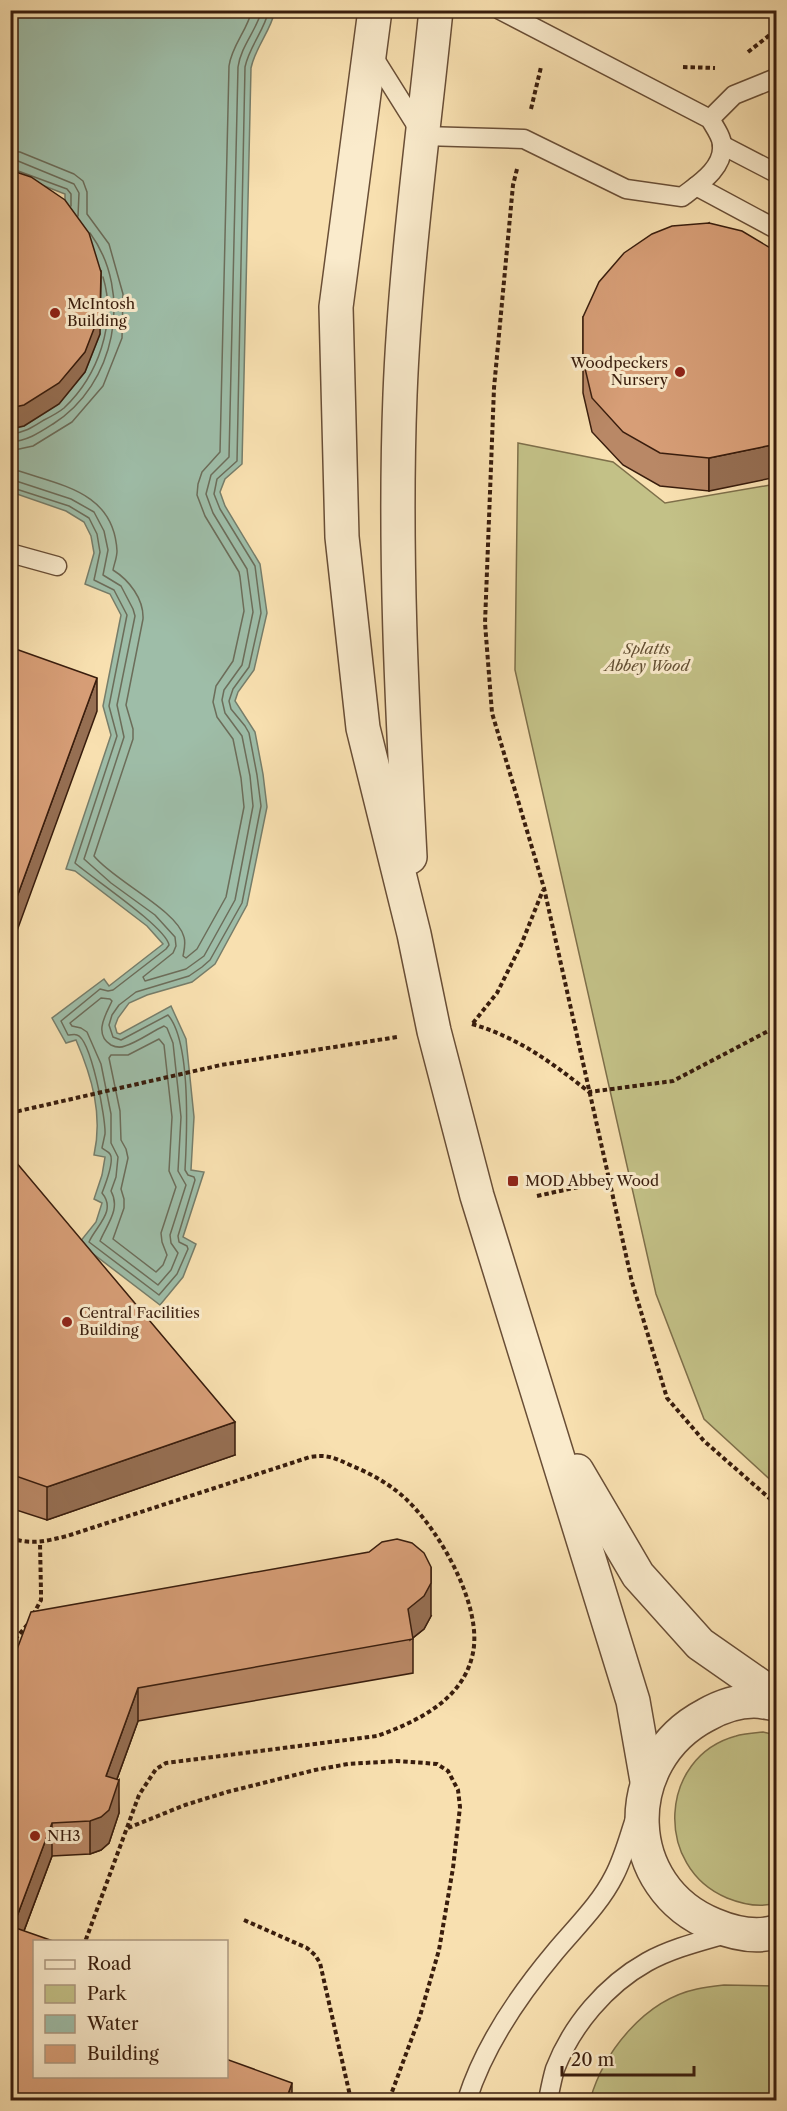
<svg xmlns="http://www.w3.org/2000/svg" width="787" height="2111" font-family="'Libre Caslon Text',serif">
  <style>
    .green { fill: #c3c187; stroke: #7e6f4a; stroke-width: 1.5 }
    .water { fill: #9ebda8; stroke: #767d6a; stroke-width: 1.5 }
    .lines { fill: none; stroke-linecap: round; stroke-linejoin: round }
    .shore { stroke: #6c6d5a; stroke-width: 1.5 }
    .lane-casing { stroke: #694e36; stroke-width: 21 }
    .street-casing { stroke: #694e36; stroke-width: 36 }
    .path { stroke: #391d0d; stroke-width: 4; stroke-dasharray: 4.5 3; stroke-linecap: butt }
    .lane { stroke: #faebcc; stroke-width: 18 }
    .street { stroke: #faebcc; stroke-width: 33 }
    .wall { fill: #b98866; stroke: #391d0d; stroke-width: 1.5 }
    .shaded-wall { fill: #966f53; stroke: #391d0d; stroke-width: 1.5 }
    .building { fill: #d79e77; stroke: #391d0d; stroke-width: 1.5 }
    .poi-dot { fill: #8f2418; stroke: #faebcc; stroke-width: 2 }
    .labels { text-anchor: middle; stroke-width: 6; stroke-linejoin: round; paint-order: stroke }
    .poi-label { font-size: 15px; fill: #391d0d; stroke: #faebcc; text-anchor: start }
    .park-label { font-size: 15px; font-style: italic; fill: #624e32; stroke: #faebcc }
  </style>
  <rect width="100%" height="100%" fill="#f8e0b0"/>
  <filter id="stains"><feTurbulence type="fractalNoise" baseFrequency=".00333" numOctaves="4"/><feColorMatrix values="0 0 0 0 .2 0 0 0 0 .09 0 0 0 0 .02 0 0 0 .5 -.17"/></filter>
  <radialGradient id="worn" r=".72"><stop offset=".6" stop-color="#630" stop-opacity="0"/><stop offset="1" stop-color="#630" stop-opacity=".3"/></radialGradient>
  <g class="green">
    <path d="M518,443L613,462L665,503L776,484V1485L704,1419L656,1294L515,670Z"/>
    <path d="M763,1732L776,1735V1903C760,1908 742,1904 727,1898C654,1868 658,1757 736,1736C744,1733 754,1733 763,1732Z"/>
    <path d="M724,1985L776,1986V2096L773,2100H590C604,2051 645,2000 697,1989C706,1987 715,1986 724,1985Z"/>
  </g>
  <path class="water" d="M11,11H275C270,32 255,48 251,68L242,464L225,479L220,492L225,506L260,564L267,613L254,670L238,692L235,701L255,732L263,774L267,807L247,905L215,964L192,982L147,995L129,1003L118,1018L115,1026L117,1033L120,1034L171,1006L186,1039L194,1117L191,1170L204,1172L183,1237L196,1244L183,1277L160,1305L79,1243L96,1222L102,1203L94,1199L102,1175L105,1157L94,1155C103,1115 92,1077 76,1040L66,1043L52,1018L104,979L109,986L163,944L147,926L75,871L66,869L111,735L103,706L121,615L110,594L85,584L94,553L91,536L84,522L66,511L11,492V429L24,426L59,404L85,372L100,334L65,221V194L11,173Z"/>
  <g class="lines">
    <g class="shore">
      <path d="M10,151L20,152L74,174L83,181L87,192V214L109,244L123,294L122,338L103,386L72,422L33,446L10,451"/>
      <path d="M10,160L18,161L74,184L79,193L78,216"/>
      <path d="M10,168L67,189L71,194V206"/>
      <path d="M10,434C24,433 33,427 44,420C50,417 58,413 64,408C98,376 117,323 103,277"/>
      <path d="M10,442C27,441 39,433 53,424C115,385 134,293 90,233"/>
      <path d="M10,470L19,471C64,486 114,493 117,551C117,558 114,564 113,570C129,580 144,599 143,619L126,705L133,729V739L94,856C113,880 177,910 184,937C186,944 184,950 183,956L186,958L197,949L226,897L244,807L241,778L233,739L217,717L213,702L216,686L233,661L244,611L240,577L239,572L205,516L197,495L198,484L202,472L220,452L229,66C232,45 247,31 252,10"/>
      <path d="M10,479L71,499L94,512L104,531L108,550L103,575L121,586L133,609L135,616L117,705L124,737L84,859L111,883L155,915L175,937L176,946L173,953L143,977L145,981L186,969L204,956L235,900L253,806L250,776L242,736L225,713L222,700L224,690L242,665L253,612L247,569L213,513L206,494L211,475L229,457L238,67C241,46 256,31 262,10"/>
      <path d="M10,487L69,506L89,518L97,534L100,552L94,580L114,590L127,615L109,706L117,736L75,863C92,878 166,927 169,945L166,949L113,990L108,991L100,989L61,1021L68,1035C71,1035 75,1034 77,1035C91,1039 106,1119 105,1134C104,1139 103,1143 102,1148C104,1150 108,1151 110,1154C115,1161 105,1185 102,1193C117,1211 96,1226 89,1242L159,1295L177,1274L188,1249L187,1246L179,1242L178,1236L195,1180L194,1177L188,1175L185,1170C187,1134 191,1042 168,1015L121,1040L113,1037L109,1025L112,1015L119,1005L136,992L189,976L202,967L210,960L242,903L261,806L257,775L249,733L245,726L231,709L229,701L233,689L249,667L261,613L255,566L220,509L214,494L217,479L237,461L245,67C249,47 264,31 269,10"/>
      <path d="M101,998L110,999L112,1001C106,1014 93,1034 111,1045C115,1047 120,1048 125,1046C138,1042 151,1032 164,1026L167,1028L173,1043L181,1117L178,1171L186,1185L170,1235L171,1243L178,1253L171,1270L158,1285L100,1241C107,1224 121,1209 111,1191L116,1177L118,1157L111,1143V1114L101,1064L87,1032L81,1028L72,1026L70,1023Z"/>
      <path d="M159,1039L164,1045L172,1117L169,1171L176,1187L161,1233L162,1242L167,1255L163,1265L156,1272L113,1239L124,1208V1199L121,1189L128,1158L126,1149L121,1140L120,1111L109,1058L111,1055H128Z"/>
    </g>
    <defs>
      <g id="lane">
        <path d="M371,53L423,136L524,139L626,189L682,197C697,185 724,169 722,145C722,137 714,126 710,119L500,10"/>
        <path d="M710,119L734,95L776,78"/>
        <path d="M722,145L776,173"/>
        <path d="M696,186L776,229"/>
        <path d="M10,553L57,566"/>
        <path d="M467,2100C484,2046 519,1995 555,1952C575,1928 600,1904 614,1876C624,1857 629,1836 636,1816"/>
        <path d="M548,2100C550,2090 552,2079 555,2069C572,2025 606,1985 647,1962C672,1948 702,1941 729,1933"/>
      </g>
      <g id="street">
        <path d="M375,10L336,307L342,537L363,728L414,934L434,1031L477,1196L633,1701L647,1781"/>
        <path d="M410,857C402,703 394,549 400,395C405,266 423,138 436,10"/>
        <path d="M577,1471L638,1575L700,1644L776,1697"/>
        <path d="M776,1704C769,1703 761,1701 754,1701C738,1701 720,1707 706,1715C618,1761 621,1888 714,1925C733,1933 756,1938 776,1932"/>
      </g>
    </defs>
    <use href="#lane" class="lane-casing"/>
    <use href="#street" class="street-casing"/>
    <g class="path">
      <path d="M748,52L771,34L776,27"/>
      <path d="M683,67L715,68"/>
      <path d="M531,109L541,67"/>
      <path d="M517,169L513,185L494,388L485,623L492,713L544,888L632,1282L667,1398L704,1441L776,1504"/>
      <path d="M473,1023L497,993L521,945L543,890"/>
      <path d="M472,1024C519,1038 551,1062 589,1092L673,1081L776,1027"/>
      <path d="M10,1113L221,1065L397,1037"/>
      <path d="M537,1196L610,1180"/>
      <path d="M10,1538C31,1545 47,1541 67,1536L310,1457C327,1454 335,1458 350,1465C370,1473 392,1485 408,1501C441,1533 485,1610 472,1657C461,1701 416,1722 377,1736L166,1763L156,1769L139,1795L85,1942"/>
      <path d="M33,1615L41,1600V1592L40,1543"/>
      <path d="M10,1645L28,1624"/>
      <path d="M128,1828L185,1805L227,1792L315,1770L348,1764L396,1761L425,1763L437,1764L448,1771L458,1790L460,1807L453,1868L439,1950L420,2016L389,2100"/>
      <path d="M244,1920L307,1948L315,1955L320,1963L351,2100"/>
    </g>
    <use href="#lane" class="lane"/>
    <use href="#street" class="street"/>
  </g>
  <g class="wall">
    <path d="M709,223V491L660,486L623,465L592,432L583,393V317Z"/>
    <path d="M10,1155L235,1455L47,1520L10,1508Z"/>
    <path d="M431,1616L424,1629L413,1638V1673L138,1721L117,1779L119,1813L109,1843L101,1850L90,1854L52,1856L24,1931L34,2076L292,2100H10V1668Z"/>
  </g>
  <g class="shaded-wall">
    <path d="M101,272L100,334L85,372L59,404L24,426L10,429V408Z"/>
    <path d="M777,444V477L709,491V458Z"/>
    <path d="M97,678V711L10,950V916Z"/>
    <path d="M235,1422V1455L47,1520V1487Z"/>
    <path d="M431,1567V1616L424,1629L410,1640L408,1609Z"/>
    <path d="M138,1688V1721L106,1809V1776Z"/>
    <path d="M119,1780V1813L109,1843L101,1850L90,1854V1821Z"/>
    <path d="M52,1823V1856L13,1960V1927Z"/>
    <path d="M292,2083V2100H286Z"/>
  </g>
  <g class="building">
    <path d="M10,170L31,177L65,200L89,233L101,272L100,313L85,352L59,383L24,405L10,408Z"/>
    <path d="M709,223L742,231L777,252V444L709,458L660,453L623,432L592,398L583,360V317L599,282L624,253L652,234L672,226Z"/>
    <path d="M10,647L97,678L10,916Z"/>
    <path d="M10,1155L235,1422L47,1487L10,1474Z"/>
    <path d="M397,1539L412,1543L424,1553L431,1567V1583L424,1596L408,1609L413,1639L138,1688L106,1776L119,1780L109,1810L101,1817L90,1821L52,1823L13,1927L53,1941H34V2076H226V2059L292,2083L286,2100H10V1668L31,1612L369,1552L382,1542Z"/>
  </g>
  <g class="poi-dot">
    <circle cx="55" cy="313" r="6"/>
    <circle cx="680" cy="372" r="6"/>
    <rect x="507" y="1175" width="12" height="12" rx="3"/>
    <circle cx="67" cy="1322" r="6"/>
    <circle cx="35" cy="1836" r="6"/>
  </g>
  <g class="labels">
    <g class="poi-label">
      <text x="67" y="309">McIntosh<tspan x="67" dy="17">Building</tspan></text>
      <text x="668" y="368" text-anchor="end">Woodpeckers<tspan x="668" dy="17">Nursery</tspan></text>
      <text x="525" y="1186">MOD Abbey Wood</text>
      <text x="79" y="1318">Central Facilities<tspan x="79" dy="17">Building</tspan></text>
      <text x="47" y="1841">NH3</text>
    </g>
    <g class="park-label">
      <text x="647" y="654">Splatts<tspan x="647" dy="17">Abbey Wood</tspan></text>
    </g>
  </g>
  <rect width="787" height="2111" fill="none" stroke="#f8e0b0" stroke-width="36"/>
  <rect x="12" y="12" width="763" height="2087" fill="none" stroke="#391d0d" stroke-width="3"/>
  <rect x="18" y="18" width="751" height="2075" fill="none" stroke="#391d0d" stroke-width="1.5"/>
  <rect x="33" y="1940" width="195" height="138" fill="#faebcc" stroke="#ad9980" stroke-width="1.5"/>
  <rect x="45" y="1960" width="30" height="9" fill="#faebcc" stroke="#ad9980" stroke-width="1.5"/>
  <text x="87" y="1970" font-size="18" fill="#391d0d">Road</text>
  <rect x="45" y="1985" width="30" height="18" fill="#c3c187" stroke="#ad9980" stroke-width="1.5"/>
  <text x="87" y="2000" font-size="18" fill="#391d0d">Park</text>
  <rect x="45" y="2015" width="30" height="18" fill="#9ebda8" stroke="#ad9980" stroke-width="1.5"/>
  <text x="87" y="2030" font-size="18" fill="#391d0d">Water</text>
  <rect x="45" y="2045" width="30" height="18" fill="#d79e77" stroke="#ad9980" stroke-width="1.5"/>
  <text x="87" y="2060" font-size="18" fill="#391d0d">Building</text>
  <path d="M562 2066v9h132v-9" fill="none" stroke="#391d0d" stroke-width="3"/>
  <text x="571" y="2066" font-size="18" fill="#391d0d" stroke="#faebcc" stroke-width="4.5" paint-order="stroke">20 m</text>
  <rect width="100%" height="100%" filter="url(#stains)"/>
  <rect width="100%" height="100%" fill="url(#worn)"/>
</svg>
